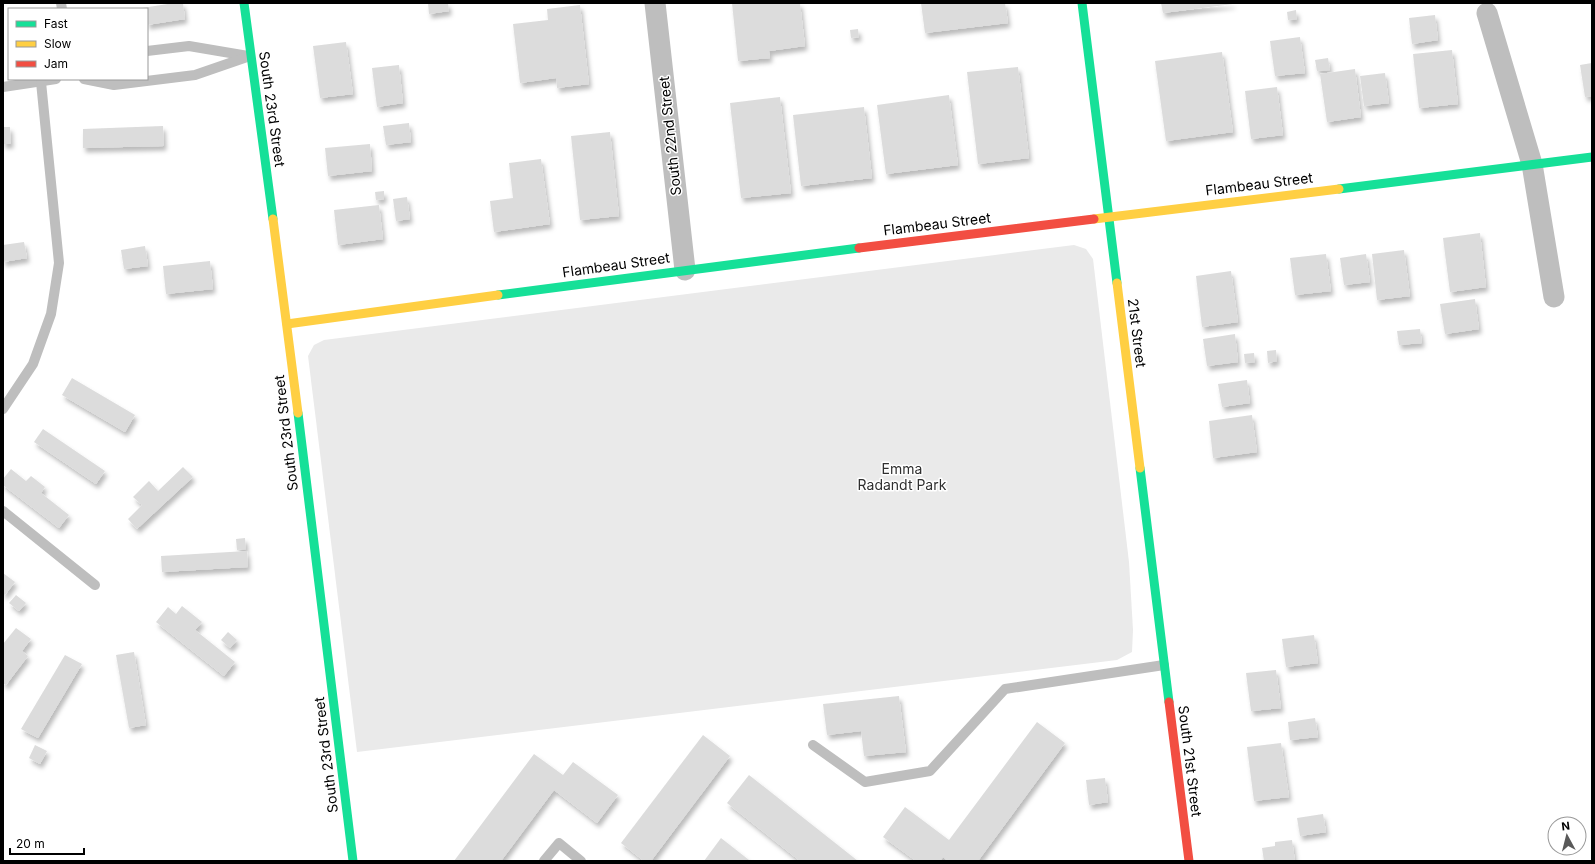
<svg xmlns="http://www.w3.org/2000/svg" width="1595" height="864" font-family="Inter,sans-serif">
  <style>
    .green { fill: #eaeaea }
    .building { fill: #dcdcdc; filter: url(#shadow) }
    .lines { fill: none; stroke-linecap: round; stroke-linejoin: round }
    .lane { stroke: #bebebe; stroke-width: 10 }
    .street { stroke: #bebebe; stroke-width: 21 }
    .fast { stroke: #16e098; stroke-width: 9 }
    .slow { stroke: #ffcf43; stroke-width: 9 }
    .jam { stroke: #f24e42; stroke-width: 9 }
    .labels { text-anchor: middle; stroke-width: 3; stroke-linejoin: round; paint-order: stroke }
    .street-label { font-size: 14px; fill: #000; stroke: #fff }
    .park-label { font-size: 14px; fill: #2f2f2f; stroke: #fff }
  </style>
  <defs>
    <filter id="shadow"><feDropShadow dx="2.5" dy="4.5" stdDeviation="2" flood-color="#0004"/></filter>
  </defs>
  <rect width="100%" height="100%" fill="#fff"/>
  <path class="green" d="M1074,245L1086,249L1093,259L1129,562L1133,630L1132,652L1117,660L357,752L308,356L314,345L324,340Z"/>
  <g class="building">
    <path d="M174,3H183L185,19L147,25V9H136Z"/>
    <path d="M428,3H448L449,11L429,14Z"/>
    <path d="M732,3H800L805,46L769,51L770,58L738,61Z"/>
    <path d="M921,3H1005L1008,23L925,33Z"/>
    <path d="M1161,3H1233V4L1163,13Z"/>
    <path d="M580,5L589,84L557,88L556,78L520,83L513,24L548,20L547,9Z"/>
    <path d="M1296,10L1297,19L1288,20L1287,12Z"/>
    <path d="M1435,15L1438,40L1412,44L1409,18Z"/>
    <path d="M858,29L859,37L851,38L850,30Z"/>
    <path d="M1300,37L1305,73L1275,76L1270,41Z"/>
    <path d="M346,42L353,94L320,98L313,46Z"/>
    <path d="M1452,50L1458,104L1419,108L1413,54Z"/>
    <path d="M1222,52L1233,132L1166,141L1155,61Z"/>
    <path d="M1328,58L1330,70L1317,71L1315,60Z"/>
    <path d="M1592,63V96L1585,97L1580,65Z"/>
    <path d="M399,65L403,103L377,107L372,68Z"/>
    <path d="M1018,67L1029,158L978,164L967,72Z"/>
    <path d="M1355,69L1361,117L1327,122L1320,74Z"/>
    <path d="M1385,73L1389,103L1364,106L1360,76Z"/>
    <path d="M1277,87L1283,135L1251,139L1245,91Z"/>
    <path d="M949,95L958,165L886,174L877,105Z"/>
    <path d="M780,97L791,193L741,198L730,103Z"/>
    <path d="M864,107L872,178L801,186L793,115Z"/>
    <path d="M409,123L411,142L386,145L383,126Z"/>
    <path d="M163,126L164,146L83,148V129Z"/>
    <path d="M3,127H10L11,144H3Z"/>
    <path d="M610,132L619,216L580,220L571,136Z"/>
    <path d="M370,144L372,171L328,176L325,148Z"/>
    <path d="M541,159L550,224L494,232L490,201L513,198L509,163Z"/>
    <path d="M384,191V199L376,200L375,192Z"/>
    <path d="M407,197L410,219L396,221L393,199Z"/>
    <path d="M379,205L383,239L338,245L334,210Z"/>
    <path d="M1480,233L1486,287L1450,292L1443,238Z"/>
    <path d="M24,242L27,258L3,262V245Z"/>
    <path d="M145,246L148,266L124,269L121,250Z"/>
    <path d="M1404,250L1410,296L1377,300L1372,254Z"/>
    <path d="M1326,254L1331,291L1295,295L1290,258Z"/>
    <path d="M1366,254L1370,282L1344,285L1340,258Z"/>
    <path d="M210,261L213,289L166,294L163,266Z"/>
    <path d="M1231,271L1238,322L1202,327L1196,276Z"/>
    <path d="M1475,299L1479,329L1445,334L1440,304Z"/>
    <path d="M1420,329L1422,343L1399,345L1397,331Z"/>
    <path d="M1235,334L1238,362L1207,366L1203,339Z"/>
    <path d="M1276,350L1277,361L1268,363L1267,351Z"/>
    <path d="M1254,353L1255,362L1245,363L1244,354Z"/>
    <path d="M72,378L135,415L125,432L62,395Z"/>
    <path d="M1247,380L1250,403L1222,407L1218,384Z"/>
    <path d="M1252,415L1257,452L1213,458L1209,421Z"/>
    <path d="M43,429L105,471L96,484L34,442Z"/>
    <path d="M183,467L193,477L137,529L128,519L142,505L133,497L149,481L158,491Z"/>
    <path d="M11,469L26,481L31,476L45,487L41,493L69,515L59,528L3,485V479Z"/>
    <path d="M245,538L246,549L237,550L236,539Z"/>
    <path d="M247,551L248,567L162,572L161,556Z"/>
    <path d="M3,573L15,582L5,595L3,594Z"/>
    <path d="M16,595L26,603L19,611L9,603Z"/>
    <path d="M182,606L202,622L195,630L235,662L224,676L156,622L168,607L176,614Z"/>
    <path d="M16,628L31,639L22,651L28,656L6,685L3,683V644Z"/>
    <path d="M228,632L237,640L230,648L221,640Z"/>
    <path d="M1314,635L1318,663L1286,667L1282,639Z"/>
    <path d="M134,652L146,725L129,728L116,655Z"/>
    <path d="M65,655L82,664L38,738L21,729Z"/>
    <path d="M1276,670L1281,708L1251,711L1246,673Z"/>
    <path d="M899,696L906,752L864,756L861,731L827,735L823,704Z"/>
    <path d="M1315,718L1318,737L1290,740L1288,722Z"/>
    <path d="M1037,722L1065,743L978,861H948L943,857L940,861H916L883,837L905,807L949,840Z"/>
    <path d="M703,735L730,756L651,861H644L621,843Z"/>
    <path d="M1281,743L1289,797L1254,801L1247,747Z"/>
    <path d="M35,745L47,751L40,764L29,758Z"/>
    <path d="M534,754L563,775L573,762L618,795L597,823L554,790L501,861H454Z"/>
    <path d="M749,775L858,861H800L727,803Z"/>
    <path d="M1105,778L1108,802L1089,805L1086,780Z"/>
    <path d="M1323,814L1326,832L1300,836L1297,818Z"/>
    <path d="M721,838L749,860L748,861H704Z"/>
    <path d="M1292,840L1295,861H1264L1262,848L1275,846V842Z"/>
  </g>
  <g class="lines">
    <g class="lane">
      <path d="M61,3L62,9"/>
      <path d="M147,51L189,46L248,56"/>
      <path d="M84,79L114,85L195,75L250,56"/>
      <path d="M3,87L56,79"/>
      <path d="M3,409L33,364L51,314L59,263L41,82"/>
      <path d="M3,511L95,585"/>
      <path d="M813,745L865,782L930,771L1005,689L1164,665"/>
      <path d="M544,861L559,843L581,861"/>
    </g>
    <g class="street">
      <path d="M655,3L685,270"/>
      <path d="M1487,13L1532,164L1554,297"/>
    </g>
    <g class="fast">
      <path d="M244,3L273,219"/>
      <path d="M1082,3L1117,283"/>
      <path d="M1339,189L1592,157"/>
      <path d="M498,295L859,248"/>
      <path d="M298,413L353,861"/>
      <path d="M1140,468L1169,702"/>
    </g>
    <g class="slow">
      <path d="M273,219L298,413"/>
      <path d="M1094,219L1339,189"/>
      <path d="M1117,283L1140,468"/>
      <path d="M287,324L498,295"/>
    </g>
    <g class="jam">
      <path d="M859,248L1094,219"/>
      <path d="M1169,702L1189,861"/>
    </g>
  </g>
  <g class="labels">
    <g class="street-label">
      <text transform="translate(272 109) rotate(82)" y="5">South 23rd Street</text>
      <text transform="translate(670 136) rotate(-96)" y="5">South 22nd Street</text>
      <text transform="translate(1259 184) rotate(-7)" y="5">Flambeau Street</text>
      <text transform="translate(937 224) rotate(-7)" y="5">Flambeau Street</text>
      <text transform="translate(616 265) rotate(-8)" y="5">Flambeau Street</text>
      <text transform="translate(1137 333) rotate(83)" y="5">21st Street</text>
      <text transform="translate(286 433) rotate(-97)" y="5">South 23rd Street</text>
      <text transform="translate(326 755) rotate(-97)" y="5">South 23rd Street</text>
      <text transform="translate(1190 761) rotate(83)" y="5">South 21st Street</text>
    </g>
    <g class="park-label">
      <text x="902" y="474">Emma<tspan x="902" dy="16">Radandt Park</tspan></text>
    </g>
  </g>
  <rect width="1595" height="864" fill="none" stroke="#000000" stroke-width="8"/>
  <rect x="8" y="8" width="140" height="72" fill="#ffffff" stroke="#999999"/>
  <rect x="16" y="21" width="20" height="6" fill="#16e098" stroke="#999999"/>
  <text x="44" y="28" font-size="12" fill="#000000">Fast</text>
  <rect x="16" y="41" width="20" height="6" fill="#ffcf43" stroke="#999999"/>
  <text x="44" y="48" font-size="12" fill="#000000">Slow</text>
  <rect x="16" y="61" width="20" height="6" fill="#f24e42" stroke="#999999"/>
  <text x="44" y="68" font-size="12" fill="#000000">Jam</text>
  <g transform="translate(1567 836) rotate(353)"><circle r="19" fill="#ffffff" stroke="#999999"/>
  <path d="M0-3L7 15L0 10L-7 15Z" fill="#595959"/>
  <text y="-6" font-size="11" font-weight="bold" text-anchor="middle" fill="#000000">N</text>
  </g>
  <path d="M10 848v6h74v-6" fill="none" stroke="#000000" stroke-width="2"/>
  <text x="16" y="848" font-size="12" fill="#000000" stroke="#ffffff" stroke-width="3" paint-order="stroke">20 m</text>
</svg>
